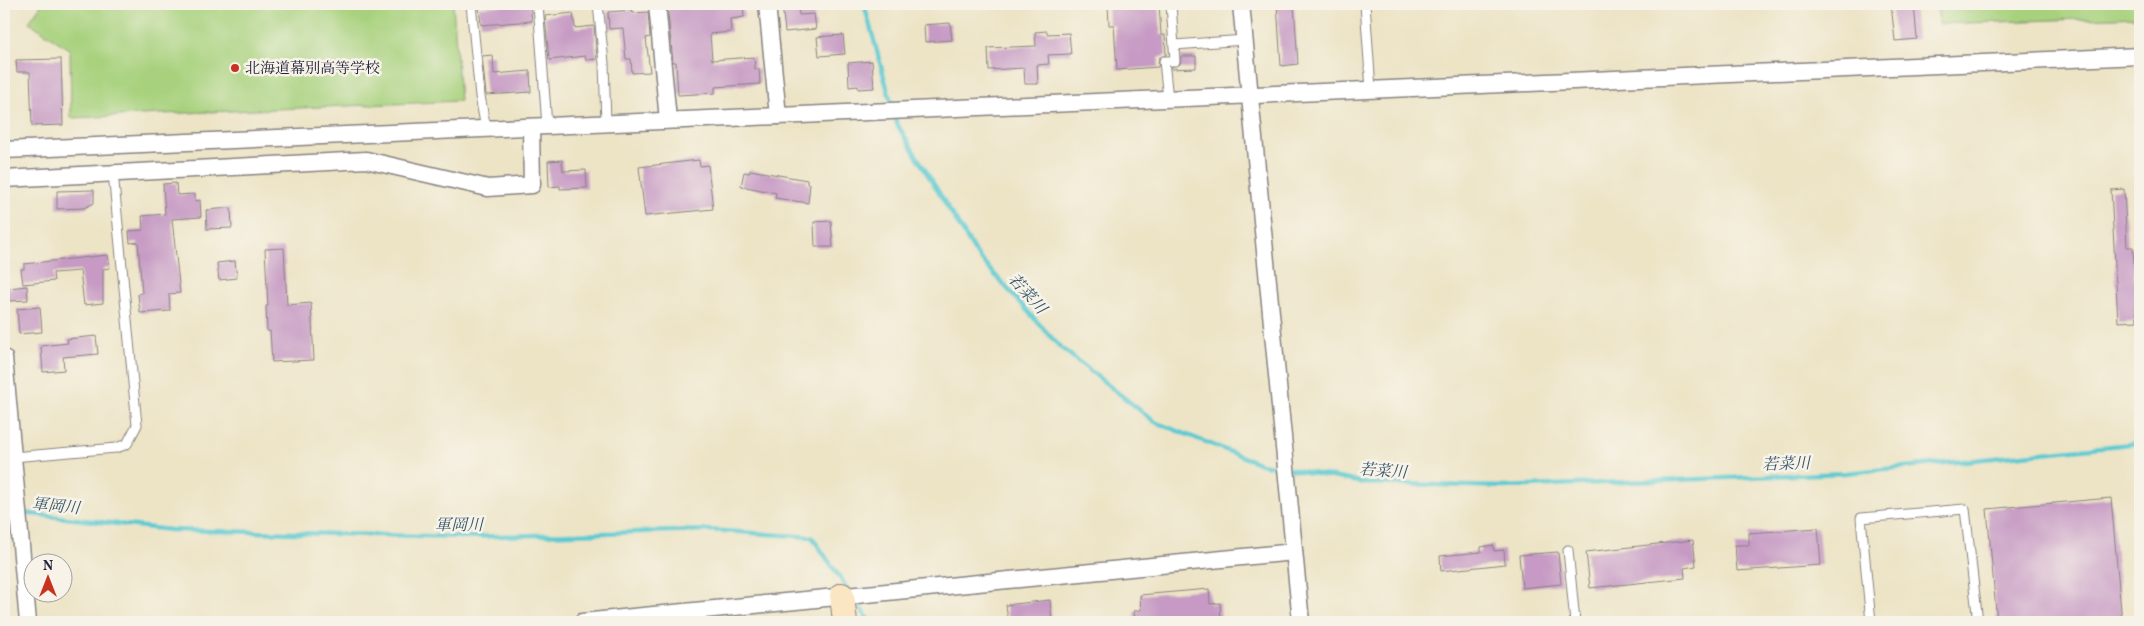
<svg xmlns="http://www.w3.org/2000/svg" width="2144" height="626" font-family="Vollkorn,'Noto Serif JP',serif">
  <style>
    .green { fill: #a7d17d; stroke: #647a5c }
    .lines { fill: none; stroke-linecap: round; stroke-linejoin: round }
    .stream { stroke: #5dcad1; stroke-width: 4.5 }
    .building { fill: #c69ac4 }
    .lane-casing { stroke: #888380; stroke-width: 11 }
    .street-casing { stroke: #888380; stroke-width: 19 }
    .secondary-casing { stroke: #888380; stroke-width: 26 }
    .lane { stroke: #fff; stroke-width: 9 }
    .street { stroke: #fff; stroke-width: 16 }
    .secondary { stroke: #fbe6c4; stroke-width: 24 }
    .poi-dot { fill: #c8321e; stroke: #f7f3e8; stroke-width: 2 }
    .labels { text-anchor: middle; stroke-width: 5; stroke-linejoin: round; paint-order: stroke }
    .poi-label { font-size: 15px; fill: #22223b; stroke: #f7f3e8; text-anchor: start }
    .water-label { font-size: 16px; font-style: italic; fill: #345468; stroke: #f7f3e8 }
  </style>
  <rect width="100%" height="100%" fill="#f7f3e8"/>
  <filter id="ink" filterUnits="userSpaceOnUse"><feTurbulence type="fractalNoise" baseFrequency=".02" numOctaves="2"/><feDisplacementMap in="SourceGraphic" scale="10" xChannelSelector="R" yChannelSelector="G"/><feConvolveMatrix kernelMatrix="1 2 1 2 8 2 1 2 1" color-interpolation-filters="sRGB"/></filter>
  <filter id="wash" filterUnits="userSpaceOnUse"><feTurbulence type="fractalNoise" baseFrequency=".0096" numOctaves="4" result="noise"/><feDisplacementMap in="SourceGraphic" scale="20" xChannelSelector="R" yChannelSelector="G"/><feGaussianBlur stdDeviation="1.12" result="paint"/><feColorMatrix in="noise" values="0 0 0 0 0 0 0 0 0 0 0 0 0 0 0 0 0 1.4 0 .05"/><feComposite in="paint" operator="in"/></filter>
  <g filter="url(#wash)">
    <rect width="100%" height="100%" fill="#ede4c6"/>
    <g class="green">
      <path d="M42,4H453L460,101L71,118L70,50L29,22Z"/>
      <path d="M1937,4H2140V17L1939,24Z"/>
    </g>
    <g class="lines">
      <g class="stream">
        <path d="M864,4L897,124L977,255L1060,347L1155,422L1261,464L1282,468"/>
        <path d="M1290,469L1364,483L1504,487L1846,473L2140,443"/>
        <path d="M4,511L15,513"/>
        <path d="M23,513L170,530L467,537L709,530L812,537L847,588"/>
        <path d="M854,599L870,622"/>
      </g>
    </g>
    <g id="blocks">
      <g class="building">
        <path d="M530,4L532,21L481,25L479,7Z"/>
        <path d="M667,4H743L744,17L730,19L731,32L710,34L712,60L754,57L755,69H759L760,84L715,87V93L678,95L676,62H673Z"/>
        <path d="M782,4H798L799,15L814,14L816,29L785,32Z"/>
        <path d="M1108,4H1159L1161,35H1165L1166,55L1159,58L1158,67L1117,70L1114,25H1109Z"/>
        <path d="M1277,4H1294L1298,64L1281,66Z"/>
        <path d="M1891,4H1914L1917,39L1895,41Z"/>
        <path d="M632,10L633,13L648,12L650,37L646,38L650,72L632,73L631,59H626L623,28L609,29L608,12Z"/>
        <path d="M573,13L575,28L594,26L597,59L586,60L585,56L549,60L545,16Z"/>
        <path d="M950,23L952,40L925,42L924,25Z"/>
        <path d="M1047,31V34L1069,33L1071,54L1048,55L1049,64L1037,65L1038,84H1025L1024,68L989,70L988,48L1036,46L1035,32Z"/>
        <path d="M843,35L845,54L819,56L817,37Z"/>
        <path d="M493,55L494,74L530,71L531,92L486,95L482,56Z"/>
        <path d="M1181,56H1196V68L1171,69V67L1180,64Z"/>
        <path d="M61,59L63,125L32,126L30,72H17L16,60Z"/>
        <path d="M872,61L874,88L858,89V86L849,87L848,63Z"/>
        <path d="M562,160L563,171L586,170L587,188L560,189V186L549,187L548,161Z"/>
        <path d="M699,160L700,166L708,165L713,209L645,216L639,167Z"/>
        <path d="M750,170L807,180V184H810L808,203L775,198L776,193L741,186L744,172L750,173Z"/>
        <path d="M176,183L177,195L195,194V201L200,200L201,217L172,219L180,293L169,294L170,311L140,313L138,294L142,293L138,242L130,243L129,231L143,230L142,216L165,214L163,184Z"/>
        <path d="M2124,189L2127,247H2133L2137,321L2118,322L2111,190Z"/>
        <path d="M94,190V203L84,208L57,209V191Z"/>
        <path d="M231,208L232,228L207,229L206,210Z"/>
        <path d="M831,221L833,247H815L814,222Z"/>
        <path d="M284,248L287,305L311,303L314,360L272,362L270,331H267L266,306H268L265,249Z"/>
        <path d="M108,255L110,268L103,269V303L84,305L80,271L53,273L54,281L23,284L21,269H24V264Z"/>
        <path d="M235,261L237,278L219,280L217,263Z"/>
        <path d="M27,286L28,300L10,301L9,288Z"/>
        <path d="M40,307L42,332L19,334L17,309Z"/>
        <path d="M96,336L98,354L63,357L64,370L43,372L41,346L68,343L67,339Z"/>
        <path d="M2111,498L2122,622H1997L1987,509Z"/>
        <path d="M1818,528L1821,565L1737,571L1735,545H1749V533Z"/>
        <path d="M1693,540L1696,566L1684,568L1685,578L1590,588L1586,552Z"/>
        <path d="M1493,545L1494,551L1504,550L1505,564L1441,571L1440,556L1481,552V547Z"/>
        <path d="M1558,552L1561,584L1522,588L1519,555Z"/>
        <path d="M1209,589L1210,604L1220,603L1221,622H1135L1134,611L1141,610L1140,595Z"/>
        <path d="M1050,600L1052,622H1008L1006,605Z"/>
      </g>
    </g>
  </g>
  <g filter="url(#ink)">
    <use href="#blocks" fill-opacity="0" stroke="#888380" stroke-width="1"/>
    <g class="lines">
      <defs>
        <g id="lane">
          <path d="M471,4L480,96L486,129"/>
          <path d="M538,4L547,126"/>
          <path d="M598,4L604,63L606,123"/>
          <path d="M1365,4L1371,90"/>
          <path d="M1174,45L1245,40"/>
          <path d="M1168,99L1164,61H1175L1171,4"/>
          <path d="M13,457L116,448L127,444L137,425L113,172"/>
          <path d="M1568,550L1575,622"/>
          <path d="M1871,622L1861,518L1965,509L1978,622"/>
        </g>
        <g id="street">
          <path d="M657,4L668,120"/>
          <path d="M767,4L778,116"/>
          <path d="M1241,4L1301,622"/>
          <path d="M4,150L2140,56"/>
          <path d="M4,179L366,160L488,188L532,185L531,127"/>
          <path d="M4,358L28,622"/>
          <path d="M582,622L1294,552"/>
        </g>
        <path id="secondary" d="M842,595L845,622"/>
      </defs>
      <use href="#lane" class="lane-casing"/>
      <use href="#street" class="street-casing"/>
      <use href="#secondary" class="secondary-casing"/>
      <use href="#lane" class="lane"/>
      <use href="#street" class="street"/>
      <use href="#secondary" class="secondary"/>
    </g>
  </g>
  <circle class="poi-dot" cx="235" cy="68" r="5"/>
  <g class="labels">
    <g class="poi-label">
      <text x="245" y="73">北海道幕別高等学校</text>
    </g>
    <g class="water-label">
      <text transform="translate(1028 293) rotate(48)" y="6">若菜川</text>
      <text transform="translate(1786 463) rotate(-2)" y="6">若菜川</text>
      <text transform="translate(1383 470) rotate(4)" y="6">若菜川</text>
      <text transform="translate(56 505) rotate(6)" y="6">軍岡川</text>
      <text x="459" y="530">軍岡川</text>
    </g>
  </g>
  <rect width="2144" height="626" fill="none" stroke="#f7f3e8" stroke-width="20"/>
  <g transform="translate(48 578)"><circle r="24" fill="#f7f3e8" stroke="#a29fa3"/>
  <path d="M0-4L9 19L0 12L-9 19Z" fill="#c8321e"/>
  <text y="-8" font-size="14" font-weight="bold" text-anchor="middle" fill="#22223b">N</text>
  </g>
</svg>
